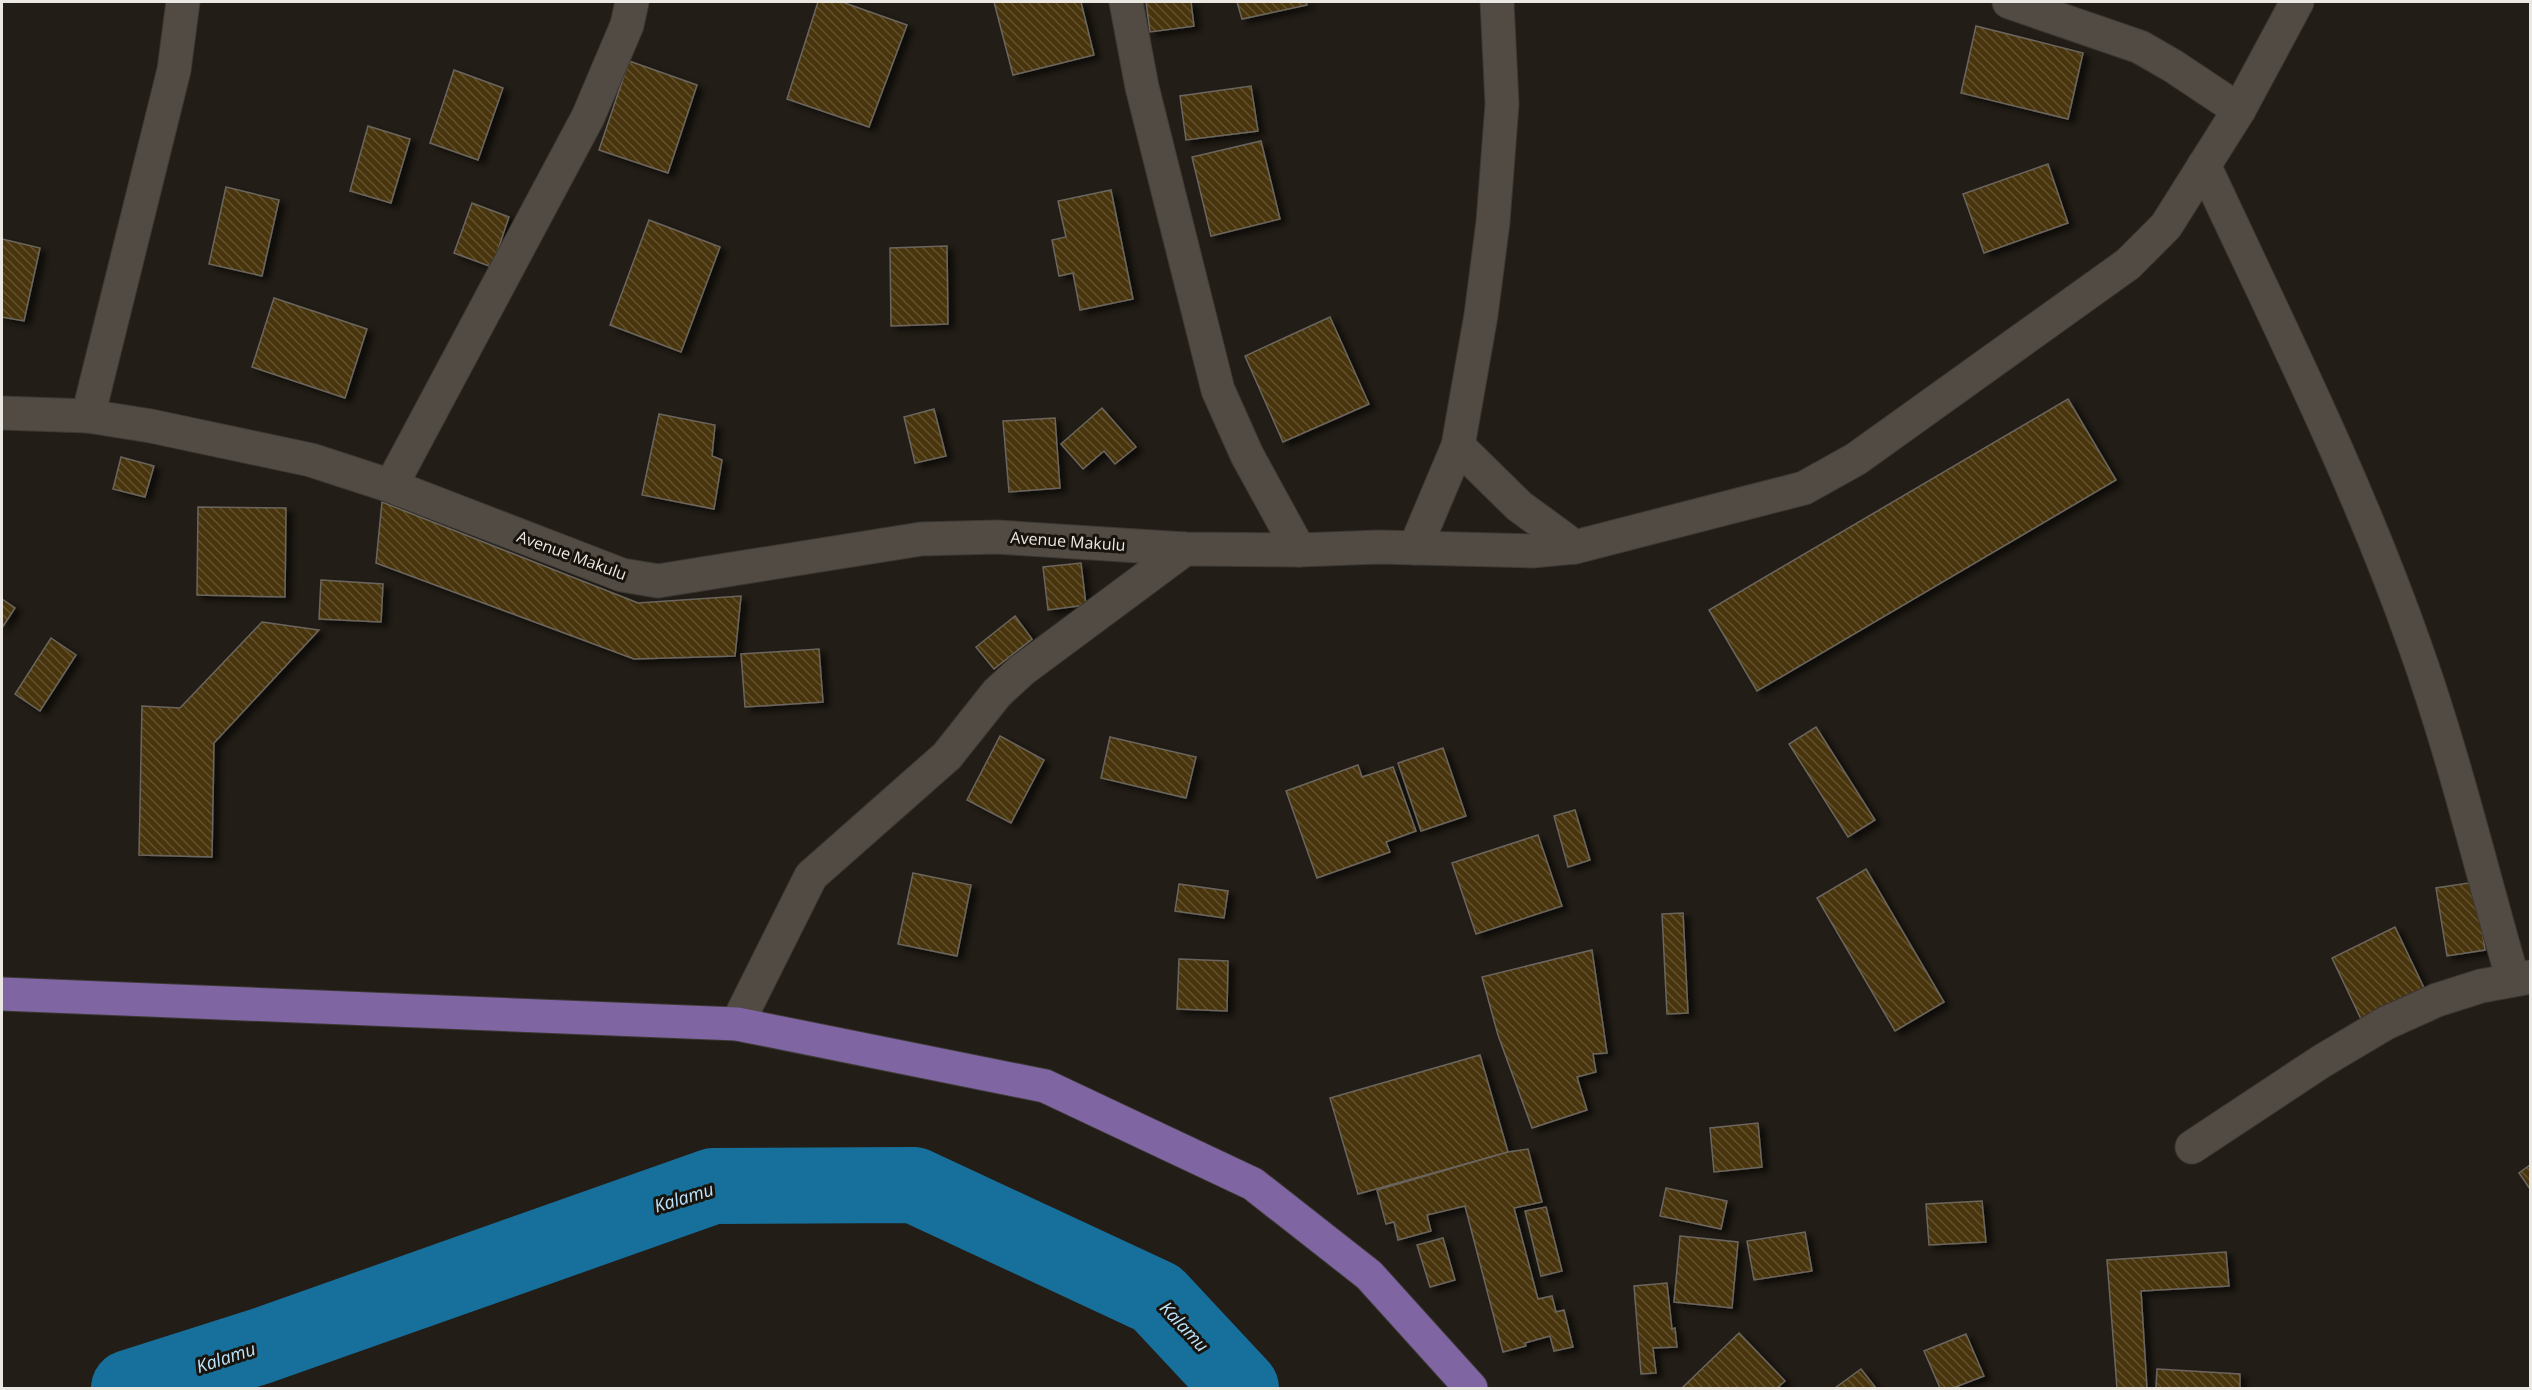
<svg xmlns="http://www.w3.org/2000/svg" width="2532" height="1390" font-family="'Open Sans',sans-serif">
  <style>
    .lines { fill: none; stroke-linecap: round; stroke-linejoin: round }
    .river { stroke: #17709b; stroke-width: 76 }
    .building { fill: url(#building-back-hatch); stroke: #6b665e; stroke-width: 1.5; filter: url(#shadow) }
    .minor-casing { stroke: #3c3834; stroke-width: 35 }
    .major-casing { stroke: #3c3834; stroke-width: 35 }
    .minor { stroke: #514b44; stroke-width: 33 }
    .major { stroke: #7f65a2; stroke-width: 33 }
    .labels { text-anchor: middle; stroke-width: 6; stroke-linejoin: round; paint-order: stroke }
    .street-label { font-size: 16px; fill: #ebe8e3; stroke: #18130d }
    .water-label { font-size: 18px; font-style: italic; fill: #bde4fd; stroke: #18130d }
  </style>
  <defs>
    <pattern id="building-back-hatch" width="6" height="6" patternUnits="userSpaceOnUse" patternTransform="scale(1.5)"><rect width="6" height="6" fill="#49340c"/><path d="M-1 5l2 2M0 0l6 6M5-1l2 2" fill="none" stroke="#63512f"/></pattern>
    <filter id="shadow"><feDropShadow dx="6" dy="4" stdDeviation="3" flood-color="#0009"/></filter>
  </defs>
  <rect width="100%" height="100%" fill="#221d16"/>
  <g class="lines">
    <path class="river" d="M129,1388L261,1346L713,1186L914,1185L1157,1298L1241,1388"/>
  </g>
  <g class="building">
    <path d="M818,2H842L907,25L869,127L787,99Z"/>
    <path d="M994,2H1081L1094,55L1013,75Z"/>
    <path d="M1146,2H1191L1194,26L1150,32Z"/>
    <path d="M1237,2H1306L1307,5L1242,19Z"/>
    <path d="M1976,26L2083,53L2068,119L1961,93Z"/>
    <path d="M629,61L697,85L668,173L599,150Z"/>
    <path d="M454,70L503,88L478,160L430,143Z"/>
    <path d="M1251,86L1258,131L1186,140L1180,96Z"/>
    <path d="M368,126L410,139L391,203L350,191Z"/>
    <path d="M1261,141L1280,219L1211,236L1192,157Z"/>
    <path d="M2048,164L2068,223L1984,253L1963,194Z"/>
    <path d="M226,187L279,200L262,276L209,264Z"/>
    <path d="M1111,190L1133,299L1080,310L1073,273L1059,276L1052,240L1066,237L1058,201Z"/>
    <path d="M472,203L509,217L492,267L454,253Z"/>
    <path d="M649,220L720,247L681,352L610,325Z"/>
    <path d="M2,239L40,248L24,321L2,317Z"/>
    <path d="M947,246L948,324L891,326L890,248Z"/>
    <path d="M274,298L367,329L345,398L252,367Z"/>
    <path d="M1330,317L1369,404L1283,442L1245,356Z"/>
    <path d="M2068,399L2116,480L1757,691L1709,610Z"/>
    <path d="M1102,408L1136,447L1115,464L1104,451L1083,469L1061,444Z"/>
    <path d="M934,409L946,456L915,463L904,417Z"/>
    <path d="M659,414L715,425L712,456L722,460L714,509L642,495Z"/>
    <path d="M1055,418L1060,488L1009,492L1003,421Z"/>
    <path d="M121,457L154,466L145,497L113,489Z"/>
    <path d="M382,502L638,603L741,596L735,656L634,659L376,563Z"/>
    <path d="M198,507L286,508L285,597L197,595Z"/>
    <path d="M1081,563L1086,605L1048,610L1043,567Z"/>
    <path d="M321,580L383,584L381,622L319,619Z"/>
    <path d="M2,599L15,608L2,628Z"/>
    <path d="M1015,616L1032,639L994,669L976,647Z"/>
    <path d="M262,622L319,630L214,743L212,857L139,855L142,706L180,708Z"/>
    <path d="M51,638L76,655L40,711L15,694Z"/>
    <path d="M819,649L823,702L745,707L741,654Z"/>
    <path d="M1816,727L1875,820L1848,837L1789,744Z"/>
    <path d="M1000,736L1044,760L1011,823L967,800Z"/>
    <path d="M1110,737L1196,757L1186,798L1101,778Z"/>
    <path d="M1443,748L1466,816L1421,831L1398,763Z"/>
    <path d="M1358,765L1362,777L1393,767L1416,831L1386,842L1390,852L1317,878L1286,791Z"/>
    <path d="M1575,810L1590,860L1568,867L1554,816Z"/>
    <path d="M1538,835L1562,906L1476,934L1452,863Z"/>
    <path d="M1866,869L1944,1002L1895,1031L1817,898Z"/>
    <path d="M913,873L971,885L957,956L898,944Z"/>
    <path d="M2475,882L2485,950L2447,956L2436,888Z"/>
    <path d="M1179,884L1228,891L1224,918L1175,911Z"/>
    <path d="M1683,913L1688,1013L1667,1014L1662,914Z"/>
    <path d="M2395,927L2424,988L2361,1019L2332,958Z"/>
    <path d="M1592,950L1607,1053L1593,1054L1596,1072L1577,1077L1587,1110L1532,1128L1498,1035L1482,977Z"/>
    <path d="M1179,959L1228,961L1227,1011L1177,1009Z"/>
    <path d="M1480,1055L1508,1152L1358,1194L1330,1098Z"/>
    <path d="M1758,1123L1762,1167L1714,1172L1710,1128Z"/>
    <path d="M1528,1149L1542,1202L1514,1208L1538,1299L1552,1296L1556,1312L1564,1310L1573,1347L1554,1351L1550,1336L1525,1343L1526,1346L1503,1352L1465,1206L1427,1215L1431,1231L1398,1240L1394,1222L1386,1224L1377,1190L1508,1152Z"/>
    <path d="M2530,1165V1189L2519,1173Z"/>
    <path d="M1666,1188L1727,1201L1721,1229L1660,1216Z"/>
    <path d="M1982,1201L1986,1242L1929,1245L1926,1204Z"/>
    <path d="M1546,1207L1562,1271L1541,1276L1525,1211Z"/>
    <path d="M1805,1232L1812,1271L1754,1280L1747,1241Z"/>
    <path d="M1680,1236L1738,1242L1732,1308L1674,1302Z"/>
    <path d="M1443,1238L1455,1280L1430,1287L1417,1245Z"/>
    <path d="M2226,1252L2229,1286L2141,1291L2147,1388H2117L2107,1260Z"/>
    <path d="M1667,1283L1672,1329L1675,1328L1677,1347L1653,1348L1656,1373L1641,1374L1634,1286Z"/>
    <path d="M1739,1333L1785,1381L1777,1388H1682Z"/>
    <path d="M1966,1334L1984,1376L1953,1388H1940L1924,1351Z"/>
    <path d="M1861,1369L1876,1388H1835Z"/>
    <path d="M2157,1369L2240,1374V1388H2156Z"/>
  </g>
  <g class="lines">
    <defs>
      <g id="minor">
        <path d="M1126,2L1142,87L1218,390L1247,455L1299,550"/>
        <path d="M2239,110L2297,2"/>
        <path d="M2204,165C2278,324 2357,481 2415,646C2454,755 2481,869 2513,980"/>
        <path d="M2,413L88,416L151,426L311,460L391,486L622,575L658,581L921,539L997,537L1185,549L1299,550L1379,547L1532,551L1575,547L1804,488L1856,459L2128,264L2166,226L2239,110L2173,66L2140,47L2009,2"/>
        <path d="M88,416L174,70L183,2"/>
        <path d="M1458,446L1519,506L1575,547"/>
        <path d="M391,486L588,117L627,25L632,2"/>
        <path d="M1415,548L1458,446L1481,315L1493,222L1502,104L1497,2"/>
        <path d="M737,1024L811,876L947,756L997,693L1022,670L1185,549"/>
        <path d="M2192,1147L2322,1061L2386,1023L2437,1000L2481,986L2530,977"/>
      </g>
      <path id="major" d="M2,994L737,1024L1045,1086L1253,1184L1369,1275L1471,1388"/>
    </defs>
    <use href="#minor" class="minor-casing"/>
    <use href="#major" class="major-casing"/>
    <use href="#minor" class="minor"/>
    <use href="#major" class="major"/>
  </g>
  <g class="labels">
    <g class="street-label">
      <text transform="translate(1068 541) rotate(4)" y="6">Avenue Makulu</text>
      <text transform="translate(572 555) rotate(20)" y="6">Avenue Makulu</text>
    </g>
    <g class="water-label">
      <text transform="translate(684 1198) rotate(-17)" y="6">Kalamu</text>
      <text transform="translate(1184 1327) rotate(47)" y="6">Kalamu</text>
      <text transform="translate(226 1358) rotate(-18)" y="6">Kalamu</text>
    </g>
  </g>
  <rect width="2532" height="1390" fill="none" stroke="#ebe8e3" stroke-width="6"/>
</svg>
